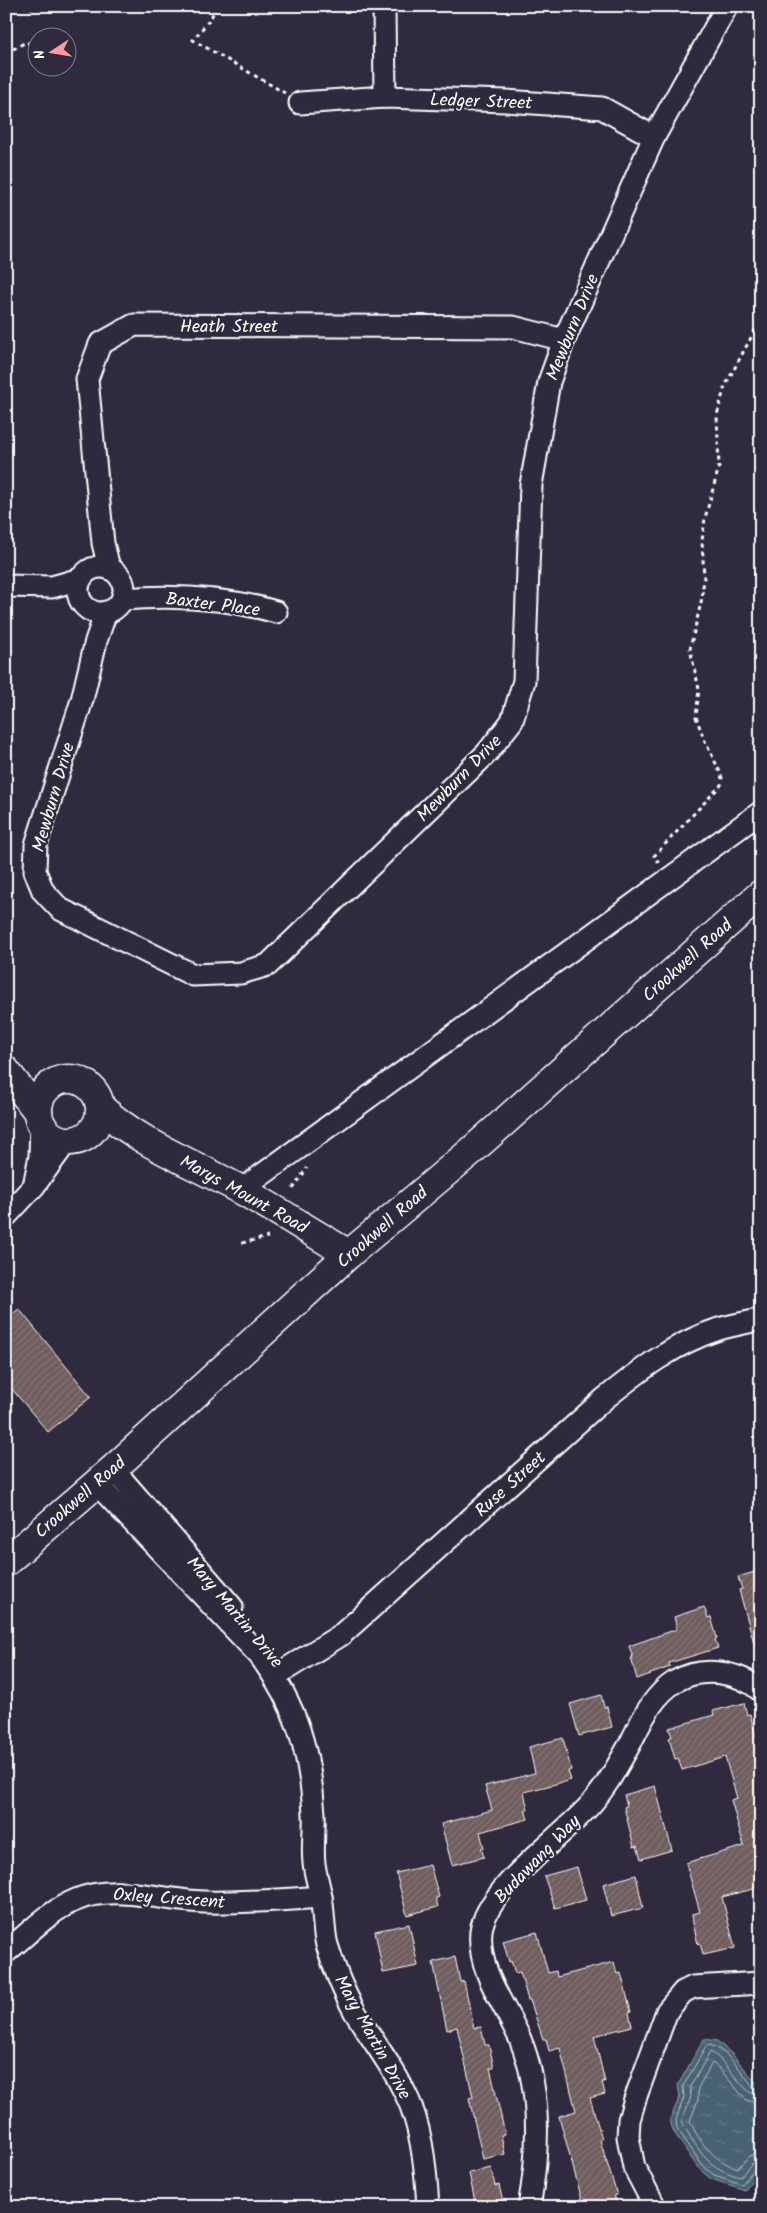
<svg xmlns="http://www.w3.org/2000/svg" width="767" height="2213" font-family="Kalam,sans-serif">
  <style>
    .water { fill: url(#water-ripples); stroke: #92a1ab }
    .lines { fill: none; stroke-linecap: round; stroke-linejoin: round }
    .shore { stroke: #b6c0c7; stroke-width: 1 }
    .building { fill: url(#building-hatch); stroke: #fff }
    .street-casing { stroke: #fff; stroke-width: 25 }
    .secondary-casing { stroke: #fff; stroke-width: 31 }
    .primary-casing { stroke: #fff; stroke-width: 31 }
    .path { stroke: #fff; stroke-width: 3; stroke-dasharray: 4 4; stroke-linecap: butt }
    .street { stroke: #2f2a3d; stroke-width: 21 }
    .secondary { stroke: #2f2a3d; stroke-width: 28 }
    .primary { stroke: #2f2a3d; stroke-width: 28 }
    .labels { text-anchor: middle; stroke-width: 5; stroke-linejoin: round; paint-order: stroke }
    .street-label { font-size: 18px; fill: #fff; stroke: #2f2a3d }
  </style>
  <defs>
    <pattern id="water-ripples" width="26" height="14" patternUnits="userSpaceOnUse" patternTransform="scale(1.25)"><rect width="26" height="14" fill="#496273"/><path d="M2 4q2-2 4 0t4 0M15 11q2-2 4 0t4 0" fill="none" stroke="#647a88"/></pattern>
    <pattern id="building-hatch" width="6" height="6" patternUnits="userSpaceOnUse" patternTransform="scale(1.25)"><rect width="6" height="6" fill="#6f5c5c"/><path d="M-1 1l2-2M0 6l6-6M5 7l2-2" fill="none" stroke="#857474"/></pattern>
  </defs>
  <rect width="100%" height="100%" fill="#2f2a3d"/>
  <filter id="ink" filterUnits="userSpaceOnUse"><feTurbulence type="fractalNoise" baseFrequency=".02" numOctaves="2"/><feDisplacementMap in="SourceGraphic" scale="10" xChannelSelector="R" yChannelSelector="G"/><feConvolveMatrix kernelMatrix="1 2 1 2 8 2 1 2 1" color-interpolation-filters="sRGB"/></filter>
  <g filter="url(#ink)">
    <path class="water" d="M704,2039L717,2041L732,2054L761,2088V2169L745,2190L711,2179L698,2168L673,2131L670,2120L680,2096L678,2085Z"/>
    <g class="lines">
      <g class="shore">
        <path d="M761,2091L755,2089C743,2075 726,2046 707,2045L683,2086L684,2097L676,2120L677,2128L702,2165L714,2175L742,2184L755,2168L761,2167"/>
        <path d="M761,2097C743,2096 728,2060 710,2052L690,2087L691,2097L682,2120L684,2127C702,2154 706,2167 740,2177L752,2163L761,2161"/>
        <path d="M761,2104L746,2100L718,2067L712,2063L698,2088V2100L690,2121C699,2142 715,2162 738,2168L749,2156L761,2153"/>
      </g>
    </g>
    <g class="building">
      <path d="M19,1309L91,1397L48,1432L6,1382V1319Z"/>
      <path d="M761,1570V1649L756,1650L739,1590L742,1589L738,1577Z"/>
      <path d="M704,1607L708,1618L711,1617L717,1638L715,1639L718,1648L669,1663L670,1667L637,1679L631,1658H633L629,1646L677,1629L674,1617Z"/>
      <path d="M601,1695L604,1707H607L612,1727L579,1736L570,1704Z"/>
      <path d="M744,1703L747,1715L750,1714L761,1754V1887L722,1897L735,1948L703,1955L700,1943L698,1944L693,1923L692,1914L700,1912L686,1863L744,1846L731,1800L737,1798L725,1757L682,1770L678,1758L675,1759L669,1738L672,1737L669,1728L714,1715L713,1711Z"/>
      <path d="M563,1738L571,1770L568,1771L571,1780L524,1792L528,1810H525L528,1819L480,1832L484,1848H481L484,1857L452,1865L441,1824L492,1810L485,1786L535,1773L529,1747Z"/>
      <path d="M655,1786L672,1850L641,1859L637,1846L634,1847L624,1807L627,1806L624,1795Z"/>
      <path d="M430,1865L439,1897L436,1898L438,1907L407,1915L396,1873Z"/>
      <path d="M577,1867L586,1900L555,1908L544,1876Z"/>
      <path d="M636,1875L643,1908L611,1916L603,1884Z"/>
      <path d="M409,1924L418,1966L383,1973L375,1931Z"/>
      <path d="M537,1932L548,1973L556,1971L557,1977L614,1962L617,1974L621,1973L631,2012L629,2013L632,2026L594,2036L605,2082H602L605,2094L590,2098L602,2139L600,2140L617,2195H614L617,2204L608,2207H584L559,2116L576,2111L560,2048L549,2051L546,2039H543L530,2000H528L520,1972L515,1973L511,1961L509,1962L503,1941Z"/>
      <path d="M455,1957L460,1982L464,1981L474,2028L481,2027L485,2045H489L494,2068H490L505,2134L501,2135L505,2154L483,2159L469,2098L473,2097L457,2027L447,2030L433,1962Z"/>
      <path d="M491,2168L495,2186L499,2185L504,2207H476L469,2173Z"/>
    </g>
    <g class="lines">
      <defs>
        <g id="street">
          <path d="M384,6L385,97"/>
          <path d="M300,103L385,97L506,101L602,108L654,137"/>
          <circle cx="101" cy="590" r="23"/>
          <path d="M109,568L103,543L87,379L100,344L134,325L513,327L564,340"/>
          <path d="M6,586L52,587L80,579"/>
          <path d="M122,599C172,595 228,598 276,612"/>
          <path d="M106,612L96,641L82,700L36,845L35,871L43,891L60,909L193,975L241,973L268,965L487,753L512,721L524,681L531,485L549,382L564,340L654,137L727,6"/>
          <path d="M35,1181L40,1156L41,1123"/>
          <path d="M241,1190L761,812"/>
          <path d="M6,1216L34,1186L67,1141"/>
          <path d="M113,1469L232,1607"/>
          <path d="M96,1483L260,1656C297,1706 310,1752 314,1814C315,1830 312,1847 314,1863C315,1874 319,1885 321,1897C324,1912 323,1930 327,1945C334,1968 343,1991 355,2012C374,2043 397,2072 411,2106C423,2138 426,2173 428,2207"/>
          <path d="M275,1676L341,1635L603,1400C639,1371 674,1343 719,1329C732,1325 747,1323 761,1319"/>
          <path d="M6,1952C28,1934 49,1911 76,1900C115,1883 162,1901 203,1902C243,1903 282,1900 321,1897"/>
          <path d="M529,2207C539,2152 542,2091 520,2039C505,2004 477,1971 481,1931C486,1889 563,1836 591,1804C607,1786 618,1765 630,1744C642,1720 652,1696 676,1681C702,1666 739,1671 761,1691"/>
          <path d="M655,2207L634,2167L628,2137L629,2120L635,2099L667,2011L683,1992L693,1987L761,1983"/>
        </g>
        <g id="secondary">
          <path d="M6,1071L38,1112"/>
          <circle cx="69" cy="1110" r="31"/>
          <path d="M100,1107C140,1144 193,1163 241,1190C277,1210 313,1233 349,1254"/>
        </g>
        <path id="primary" d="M6,1562L113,1469L349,1254L469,1153L761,894"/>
      </defs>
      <use href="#street" class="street-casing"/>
      <use href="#secondary" class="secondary-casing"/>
      <use href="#primary" class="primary-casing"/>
      <g class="path">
        <path d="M22,6L35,9L41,6"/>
        <path d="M216,6L211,18L193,40L285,93"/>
        <path d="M6,53L26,42L38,46"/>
        <path d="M659,863L654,856L721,785L722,778L720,772L704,739L696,717L699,689L690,649L702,598L704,577L702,541L705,518L719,467L717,415L725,386L761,319"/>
        <path d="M293,1189L307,1168"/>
        <path d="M242,1243L268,1237"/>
      </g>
      <use href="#street" class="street"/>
      <use href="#secondary" class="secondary"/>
      <use href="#primary" class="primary"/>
    </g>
  </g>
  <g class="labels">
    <g class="street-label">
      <text transform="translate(481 101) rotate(2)" y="6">Ledger Street</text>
      <text x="229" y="332">Heath Street</text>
      <text transform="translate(572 327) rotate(-68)" y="6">Mewburn Drive</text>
      <text transform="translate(213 604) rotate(7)" y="6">Baxter Place</text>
      <text transform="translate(459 778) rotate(-46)" y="6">Mewburn Drive</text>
      <text transform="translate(53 797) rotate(-74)" y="6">Mewburn Drive</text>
      <text transform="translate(687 960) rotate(-42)" y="6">Crookwell Road</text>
      <text transform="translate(244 1194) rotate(29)" y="6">Marys Mount Road</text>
      <text transform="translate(382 1227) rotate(-41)" y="6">Crookwell Road</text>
      <text transform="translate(510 1484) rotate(-42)" y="6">Ruse Street</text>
      <text transform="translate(80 1497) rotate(-41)" y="6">Crookwell Road</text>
      <text transform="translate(235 1612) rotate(50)" y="6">Mary Martin Drive</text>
      <text transform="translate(537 1859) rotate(-46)" y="6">Budawang Way</text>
      <text transform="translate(169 1898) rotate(4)" y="6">Oxley Crescent</text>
      <text transform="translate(373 2037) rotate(61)" y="6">Mary Martin Drive</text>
    </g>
  </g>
  <rect width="767" height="2213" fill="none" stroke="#2f2a3d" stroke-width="25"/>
  <rect x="12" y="12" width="742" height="2188" fill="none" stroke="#fff" stroke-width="2" filter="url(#ink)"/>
  <g transform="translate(52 52) rotate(258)"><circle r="24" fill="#2f2a3d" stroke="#827f8b"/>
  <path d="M0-4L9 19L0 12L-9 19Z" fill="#ff9aa2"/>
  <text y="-8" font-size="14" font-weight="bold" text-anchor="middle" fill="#ffffff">N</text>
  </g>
</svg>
